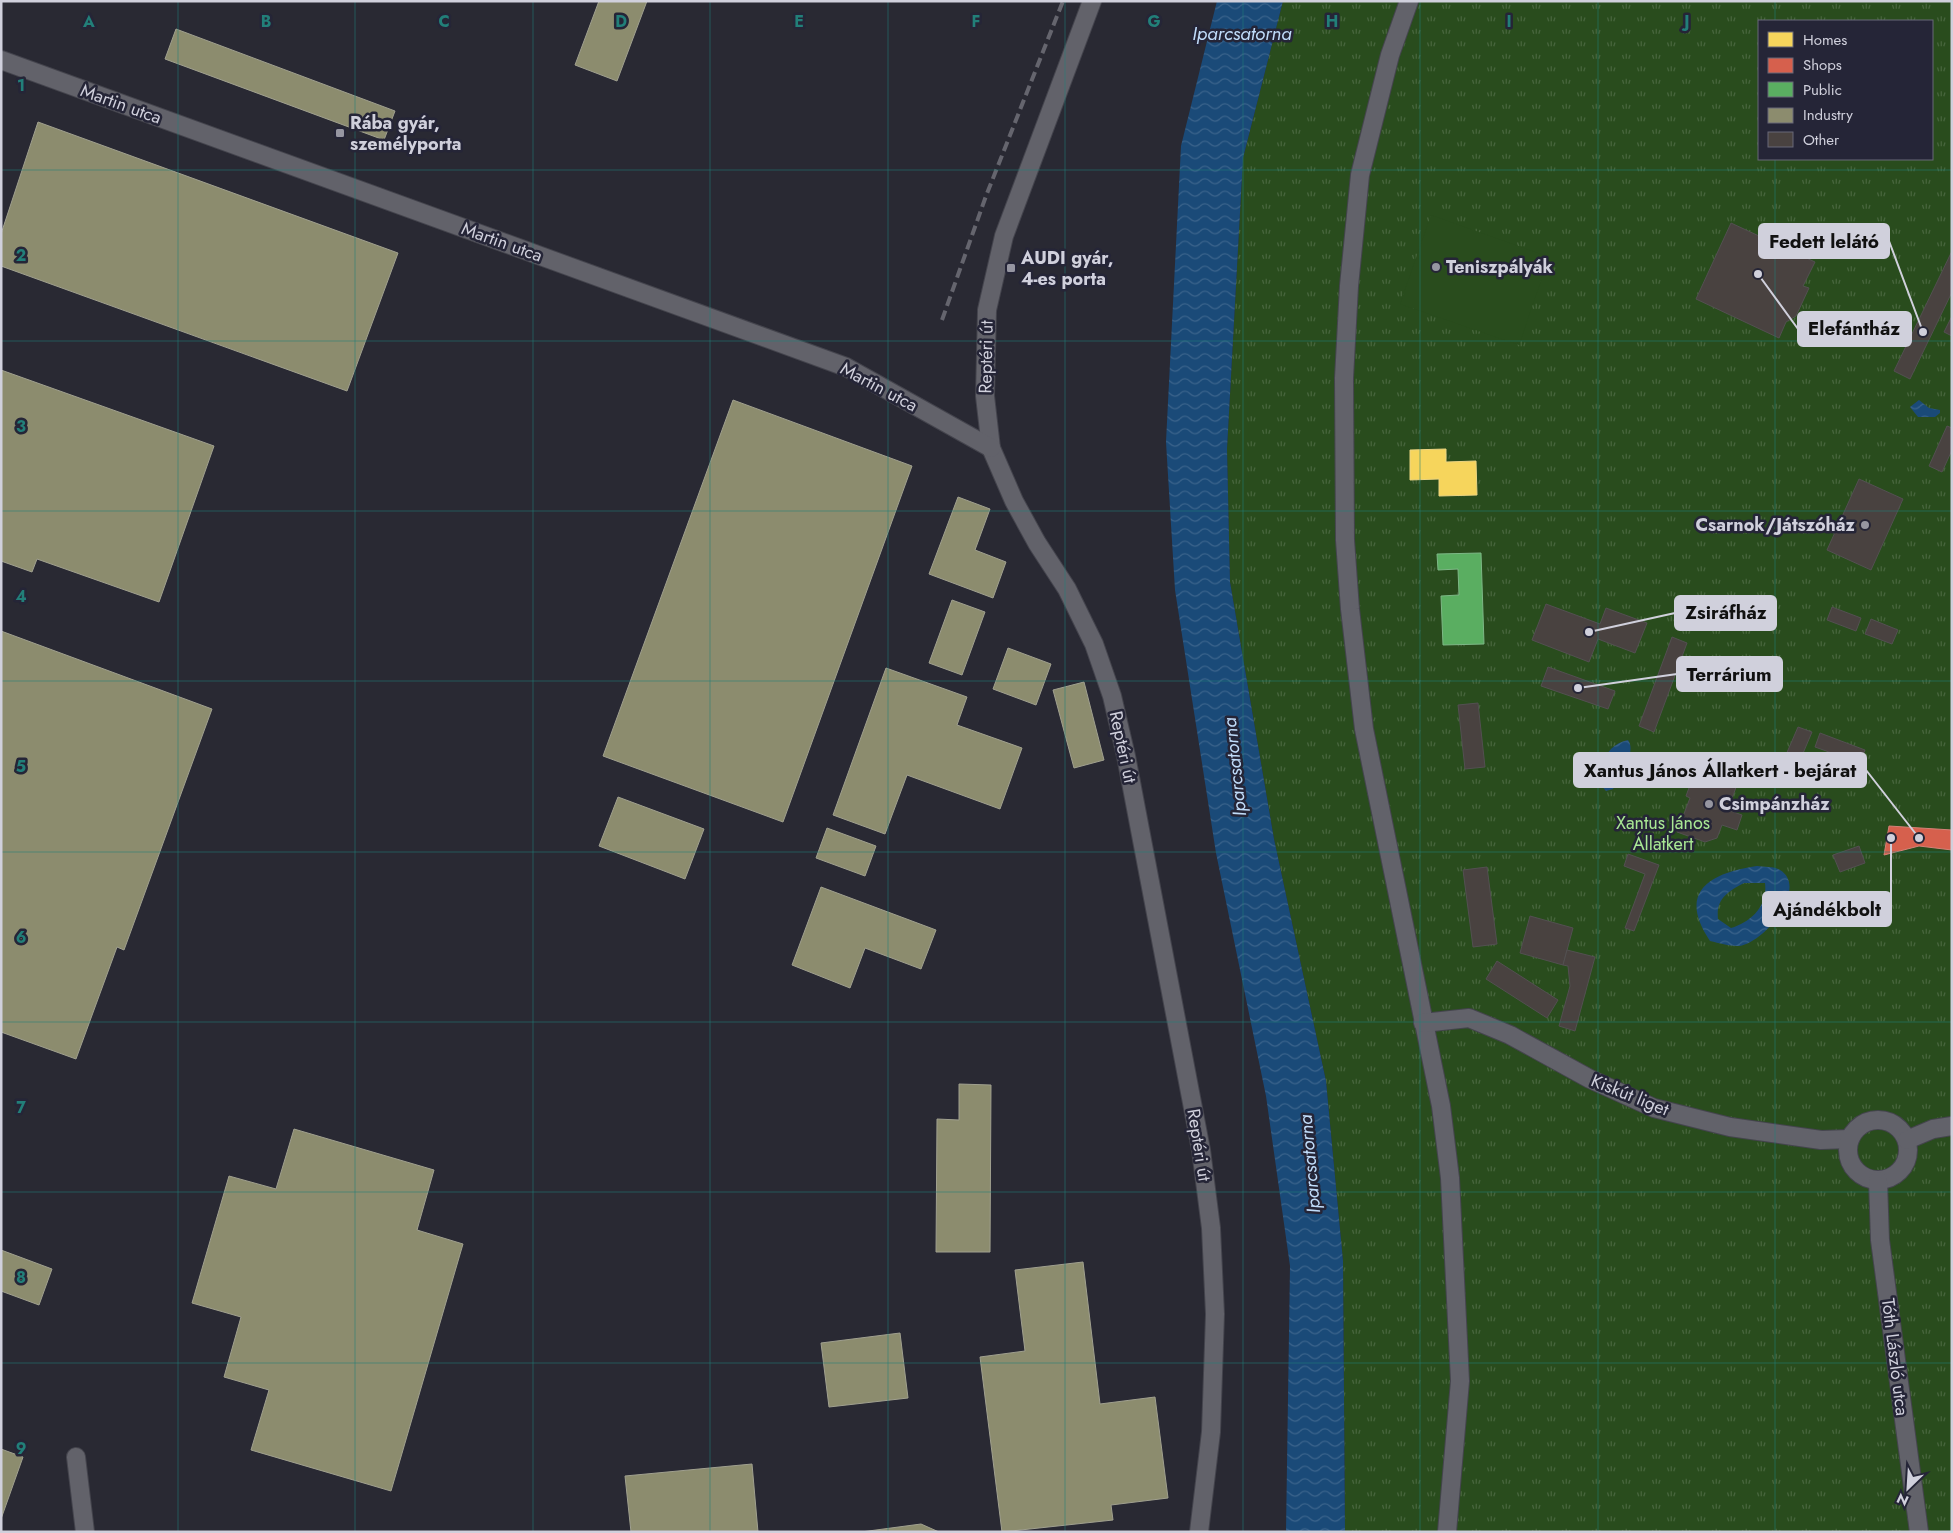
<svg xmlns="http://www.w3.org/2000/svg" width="1953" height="1533" font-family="Jost,sans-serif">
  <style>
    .grass { fill: url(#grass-tufts); fill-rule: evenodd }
    .pitch { fill: #294c1d }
    .water { fill: url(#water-waves); fill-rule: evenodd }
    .homes { fill: #f6d55c; stroke: #ebd482 }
    .shops { fill: #d6604d; stroke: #d48278 }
    .public { fill: #5aae61; stroke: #7db886 }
    .industry { fill: #8c8c6e; stroke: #a0a08f }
    .building { fill: #494240; stroke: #535051 }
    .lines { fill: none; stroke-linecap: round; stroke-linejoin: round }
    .minor-casing { stroke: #44444d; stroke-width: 20 }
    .minor { stroke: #62626a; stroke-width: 18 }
    .rail { stroke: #65656e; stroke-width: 4; stroke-dasharray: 10 5; stroke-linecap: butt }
    .grid { fill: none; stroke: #227f79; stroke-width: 1; stroke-opacity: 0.55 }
    .poi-dot { fill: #9696a1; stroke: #252537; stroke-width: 2 }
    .labels { text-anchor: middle; stroke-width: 5; stroke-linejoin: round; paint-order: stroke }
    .street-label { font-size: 18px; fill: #d0d0dc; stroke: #252537 }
    .poi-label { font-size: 18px; font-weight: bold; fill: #d0d0dc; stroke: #252537; text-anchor: start }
    .park-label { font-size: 18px; fill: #a9e894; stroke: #252537 }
    .water-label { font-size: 19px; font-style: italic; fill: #c0dcfa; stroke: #252537 }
    .grid-label { font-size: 16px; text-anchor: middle; font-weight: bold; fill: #227f79; stroke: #252537; stroke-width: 5; stroke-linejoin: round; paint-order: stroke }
    .leader { fill: none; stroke: #d0d0dc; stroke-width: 2 }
    .callout-dot { fill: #d0d0dc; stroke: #252537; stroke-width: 2 }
    .callout { fill: #d0d0dc; stroke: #d0d0dc; stroke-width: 2 }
    .callout-label { font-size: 19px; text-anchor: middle; font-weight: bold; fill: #111 }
  </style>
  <defs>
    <pattern id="grass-tufts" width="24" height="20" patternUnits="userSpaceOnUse" patternTransform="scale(1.25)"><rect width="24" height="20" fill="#294c1d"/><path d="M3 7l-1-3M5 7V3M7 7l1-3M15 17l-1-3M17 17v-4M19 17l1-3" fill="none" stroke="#47653d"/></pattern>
    <pattern id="water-waves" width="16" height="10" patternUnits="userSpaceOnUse" patternTransform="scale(1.25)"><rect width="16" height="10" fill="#1a4a78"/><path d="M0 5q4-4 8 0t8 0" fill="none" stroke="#3a638b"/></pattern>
  </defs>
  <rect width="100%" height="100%" fill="#292933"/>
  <path class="grass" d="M1283,1H1952V1532H1345L1343,1261L1326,1081L1274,839L1230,582L1227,449L1243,158ZM1759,21H1932V159H1759Z"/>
  <path class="pitch" d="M1431,215L1549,257L1519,345L1400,304Z"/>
  <g class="water">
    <path d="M1217,1H1283L1243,158L1227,449L1230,582L1274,839L1326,1081L1343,1261L1345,1532H1286L1290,1266L1266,1096L1216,853L1175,590L1166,442L1181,146Z"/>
    <path d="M1919,400L1929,408L1940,410V413L1935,417H1918L1910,407Z"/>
    <path d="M1628,740C1637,752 1620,777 1613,789L1606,791L1599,783C1602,762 1606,745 1628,740Z"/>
    <path d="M1757,866C1763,867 1774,866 1780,870C1810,888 1762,946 1737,946C1729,946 1719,943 1710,941C1677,892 1709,873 1757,866ZM1744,883H1765C1768,906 1751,922 1731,928L1718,919C1716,899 1727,892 1744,883Z"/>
  </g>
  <path class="homes" d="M1446,449V462L1476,461L1477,495L1439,496V479L1410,480V450Z"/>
  <path class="shops" d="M1889,826L1952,830V850L1919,846L1884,855Z"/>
  <path class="public" d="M1481,553L1484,644L1443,645L1441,596L1459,595L1458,569L1438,570L1437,554Z"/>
  <g class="industry">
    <path d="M599,1H647L617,81L575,65Z"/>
    <path d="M176,29L395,111L384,140L165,59Z"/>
    <path d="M38,122L398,253L347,391L1,266V234Z"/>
    <path d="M1,370L214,446L159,602L37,559L32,572L1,561Z"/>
    <path d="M733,400L912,466L783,822L603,756Z"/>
    <path d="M958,497L990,509L975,550L1006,562L993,598L929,574Z"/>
    <path d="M952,600L985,612L962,675L929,663Z"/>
    <path d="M1,631L212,709L124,950L117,947L76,1059L1,1032Z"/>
    <path d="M1008,648L1051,664L1036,705L993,689Z"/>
    <path d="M886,668L967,697L957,725L1022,748L1000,809L907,775L885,834L833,815Z"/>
    <path d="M1084,682L1104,760L1074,768L1053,690Z"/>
    <path d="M618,797L704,829L685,879L599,846Z"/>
    <path d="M827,828L876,846L865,876L816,858Z"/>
    <path d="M821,887L936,930L921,969L865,948L850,988L792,965Z"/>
    <path d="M959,1084L991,1085L990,1252H936L937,1119L959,1120Z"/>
    <path d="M294,1129L434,1170L417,1230L463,1244L391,1491L251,1450L269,1390L224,1377L241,1317L192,1303L229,1176L276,1189Z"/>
    <path d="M1,1250L52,1269L39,1305L1,1291Z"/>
    <path d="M1083,1262L1100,1404L1155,1397L1168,1498L1111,1505L1113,1520L1002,1532L980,1357L1025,1351L1015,1270Z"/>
    <path d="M900,1333L908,1398L829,1407L821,1343Z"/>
    <path d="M1,1449L23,1457L1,1519Z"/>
    <path d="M752,1464L758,1532H631L625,1476Z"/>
    <path d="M921,1524L939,1532H861Z"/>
  </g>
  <g class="building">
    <path d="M1731,223L1815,262L1803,286L1809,288L1796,316L1786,322L1779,338L1696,299Z"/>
    <path d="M1952,251V292L1910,379L1894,371Z"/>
    <path d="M1952,316V336L1944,332Z"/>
    <path d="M1947,426L1952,428V450L1942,472L1929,466Z"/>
    <path d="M1859,479L1903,499L1871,570L1827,550Z"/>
    <path d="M1546,604L1600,624L1606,608L1647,623L1635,653L1598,639L1589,662L1532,640Z"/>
    <path d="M1832,607L1861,618L1856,631L1827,620Z"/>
    <path d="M1871,619L1898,630L1892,644L1865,634Z"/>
    <path d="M1672,637L1687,643L1654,732L1639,726Z"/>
    <path d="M1548,667L1615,691L1608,709L1541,686Z"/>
    <path d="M1478,703L1485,767L1465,769L1458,705Z"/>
    <path d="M1798,727L1812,732L1790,784L1776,778Z"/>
    <path d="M1820,733L1865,750L1860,763L1815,747Z"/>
    <path d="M1700,758L1741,773L1728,810L1742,815L1737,830L1722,825L1717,838L1705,842L1677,832L1690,798L1686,796Z"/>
    <path d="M1859,846L1865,863L1840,872L1833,855Z"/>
    <path d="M1628,854L1659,865L1634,931L1625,928L1645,874L1624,866Z"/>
    <path d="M1487,867L1497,944L1473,947L1463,870Z"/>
    <path d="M1530,916L1573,928L1563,965L1520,953Z"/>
    <path d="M1567,950L1595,957L1575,1031L1559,1026L1570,986L1568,966L1563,965Z"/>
    <path d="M1497,961L1558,1000L1547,1018L1486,979Z"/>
  </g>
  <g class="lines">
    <defs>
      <g id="minor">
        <path d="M1092,1L1004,236L987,310L985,396L991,448L1014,501L1037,543L1067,589L1094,644L1112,696L1126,756L1201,1150L1211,1228L1215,1314L1211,1432L1199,1532"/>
        <path d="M1409,1L1390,55L1360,175L1349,286L1344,378L1345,540L1350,609L1364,729L1441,1106L1450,1178L1460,1381L1447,1532"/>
        <path d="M1,60L846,367L991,448"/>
        <path d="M1423,1023L1469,1018L1510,1035L1590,1079L1654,1108L1730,1127L1821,1140L1850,1139"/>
        <circle cx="1878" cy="1150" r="30"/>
        <path d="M1907,1140L1933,1129L1952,1126"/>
        <path d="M1878,1181L1880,1240L1919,1532"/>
        <path d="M76,1457L85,1532"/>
      </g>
    </defs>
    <use href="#minor" class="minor-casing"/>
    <use href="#minor" class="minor"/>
    <path class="rail" d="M942,320L986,196L1063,1"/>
  </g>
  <path class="grid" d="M178,1V1532M355,1V1532M533,1V1532M710,1V1532M888,1V1532M1065,1V1532M1243,1V1532M1420,1V1532M1598,1V1532M1775,1V21M1775,159V1532M1,170H1952M1,341H1952M1,511H1952M1,681H1952M1,852H1952M1,1022H1952M1,1192H1952M1,1363H1952"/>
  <g class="poi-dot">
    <rect x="335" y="128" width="10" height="10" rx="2.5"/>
    <circle cx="1436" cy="267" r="5"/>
    <rect x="1006" y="263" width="10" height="10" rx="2.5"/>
    <circle cx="1865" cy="525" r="5"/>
    <circle cx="1709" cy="804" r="5"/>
  </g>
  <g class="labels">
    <g class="street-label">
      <text transform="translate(121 104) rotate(20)" y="6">Martin utca</text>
      <text transform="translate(502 242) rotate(20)" y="6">Martin utca</text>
      <text transform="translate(986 357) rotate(-89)" y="6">Reptéri út</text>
      <text transform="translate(879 387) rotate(28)" y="6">Martin utca</text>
      <text transform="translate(1123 747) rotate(78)" y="6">Reptéri út</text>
      <text transform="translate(1630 1095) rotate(22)" y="6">Kiskút liget</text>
      <text transform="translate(1199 1145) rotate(81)" y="6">Reptéri út</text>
      <text transform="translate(1895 1357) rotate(83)" y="6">Tóth László utca</text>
    </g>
    <g class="poi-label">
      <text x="350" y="129">Rába gyár,<tspan x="350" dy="21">személyporta</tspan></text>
      <text x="1021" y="264">AUDI gyár,<tspan x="1021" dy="21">4-es porta</tspan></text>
      <text x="1446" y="273">Teniszpályák</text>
      <text x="1855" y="531" text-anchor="end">Csarnok/Játszóház</text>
      <text x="1719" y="810">Csimpánzház</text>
    </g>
    <g class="park-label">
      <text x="1663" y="829">Xantus János<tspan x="1663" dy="21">Állatkert</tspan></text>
    </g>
    <g class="water-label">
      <text x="1242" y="40">Iparcsatorna</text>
      <text transform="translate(1234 767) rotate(-96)" y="7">Iparcsatorna</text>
      <text transform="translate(1309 1164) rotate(-95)" y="7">Iparcsatorna</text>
    </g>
  </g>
  <g class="grid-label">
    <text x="89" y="27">A</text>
    <text x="266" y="27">B</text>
    <text x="444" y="27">C</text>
    <text x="621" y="27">D</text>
    <text x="799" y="27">E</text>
    <text x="976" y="27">F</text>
    <text x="1154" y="27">G</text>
    <text x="1332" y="27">H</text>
    <text x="1509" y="27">I</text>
    <text x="1687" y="27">J</text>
    <text x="21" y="91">1</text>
    <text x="21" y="261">2</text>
    <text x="21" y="432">3</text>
    <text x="21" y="602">4</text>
    <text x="21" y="772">5</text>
    <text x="21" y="943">6</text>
    <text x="21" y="1113">7</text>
    <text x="21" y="1283">8</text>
    <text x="21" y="1454">9</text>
  </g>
  <path class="leader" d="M1923 332L1889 241M1758 274L1798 329M1589 632L1675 613M1578 688L1677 674M1919 838L1866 770M1891 838L1891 909"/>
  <g class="callout-dot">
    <circle cx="1923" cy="332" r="5"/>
    <circle cx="1758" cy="274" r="5"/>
    <circle cx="1589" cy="632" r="5"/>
    <circle cx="1578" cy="688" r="5"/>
    <circle cx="1919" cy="838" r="5"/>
    <circle cx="1891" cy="838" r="5"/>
  </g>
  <g class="callout">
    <rect x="1759" y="224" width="130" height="34" rx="5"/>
    <rect x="1798" y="312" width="113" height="34" rx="5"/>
    <rect x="1675" y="596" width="101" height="34" rx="5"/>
    <rect x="1677" y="657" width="105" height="34" rx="5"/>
    <rect x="1574" y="753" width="292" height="34" rx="5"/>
    <rect x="1763" y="892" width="128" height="34" rx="5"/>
  </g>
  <g class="callout-label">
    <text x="1824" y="248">Fedett lelátó</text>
    <text x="1854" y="335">Elefántház</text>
    <text x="1726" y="619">Zsiráfház</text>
    <text x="1729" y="681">Terrárium</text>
    <text x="1720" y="777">Xantus János Állatkert - bejárat</text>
    <text x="1827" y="916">Ajándékbolt</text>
  </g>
  <rect width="1953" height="1533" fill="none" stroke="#d0d0dc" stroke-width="5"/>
  <rect x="1758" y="20" width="175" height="140" fill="#252537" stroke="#696979"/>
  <rect x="1768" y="32" width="25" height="15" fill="#f6d55c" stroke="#696979"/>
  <text x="1803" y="45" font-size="15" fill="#d0d0dc">Homes</text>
  <rect x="1768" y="58" width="25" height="15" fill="#d6604d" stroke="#696979"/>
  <text x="1803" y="70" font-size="15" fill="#d0d0dc">Shops</text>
  <rect x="1768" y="82" width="25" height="15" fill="#5aae61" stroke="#696979"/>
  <text x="1803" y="95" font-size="15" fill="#d0d0dc">Public</text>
  <rect x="1768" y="108" width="25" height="15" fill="#8c8c6e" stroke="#696979"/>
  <text x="1803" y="120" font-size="15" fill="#d0d0dc">Industry</text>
  <rect x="1768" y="132" width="25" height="15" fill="#494240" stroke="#696979"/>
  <text x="1803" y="145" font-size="15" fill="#d0d0dc">Other</text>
  <g transform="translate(1908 1488) rotate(205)" stroke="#252537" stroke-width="4" paint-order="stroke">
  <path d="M0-4L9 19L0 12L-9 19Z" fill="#d0d0dc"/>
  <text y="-8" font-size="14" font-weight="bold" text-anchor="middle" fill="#d0d0dc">N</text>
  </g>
</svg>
